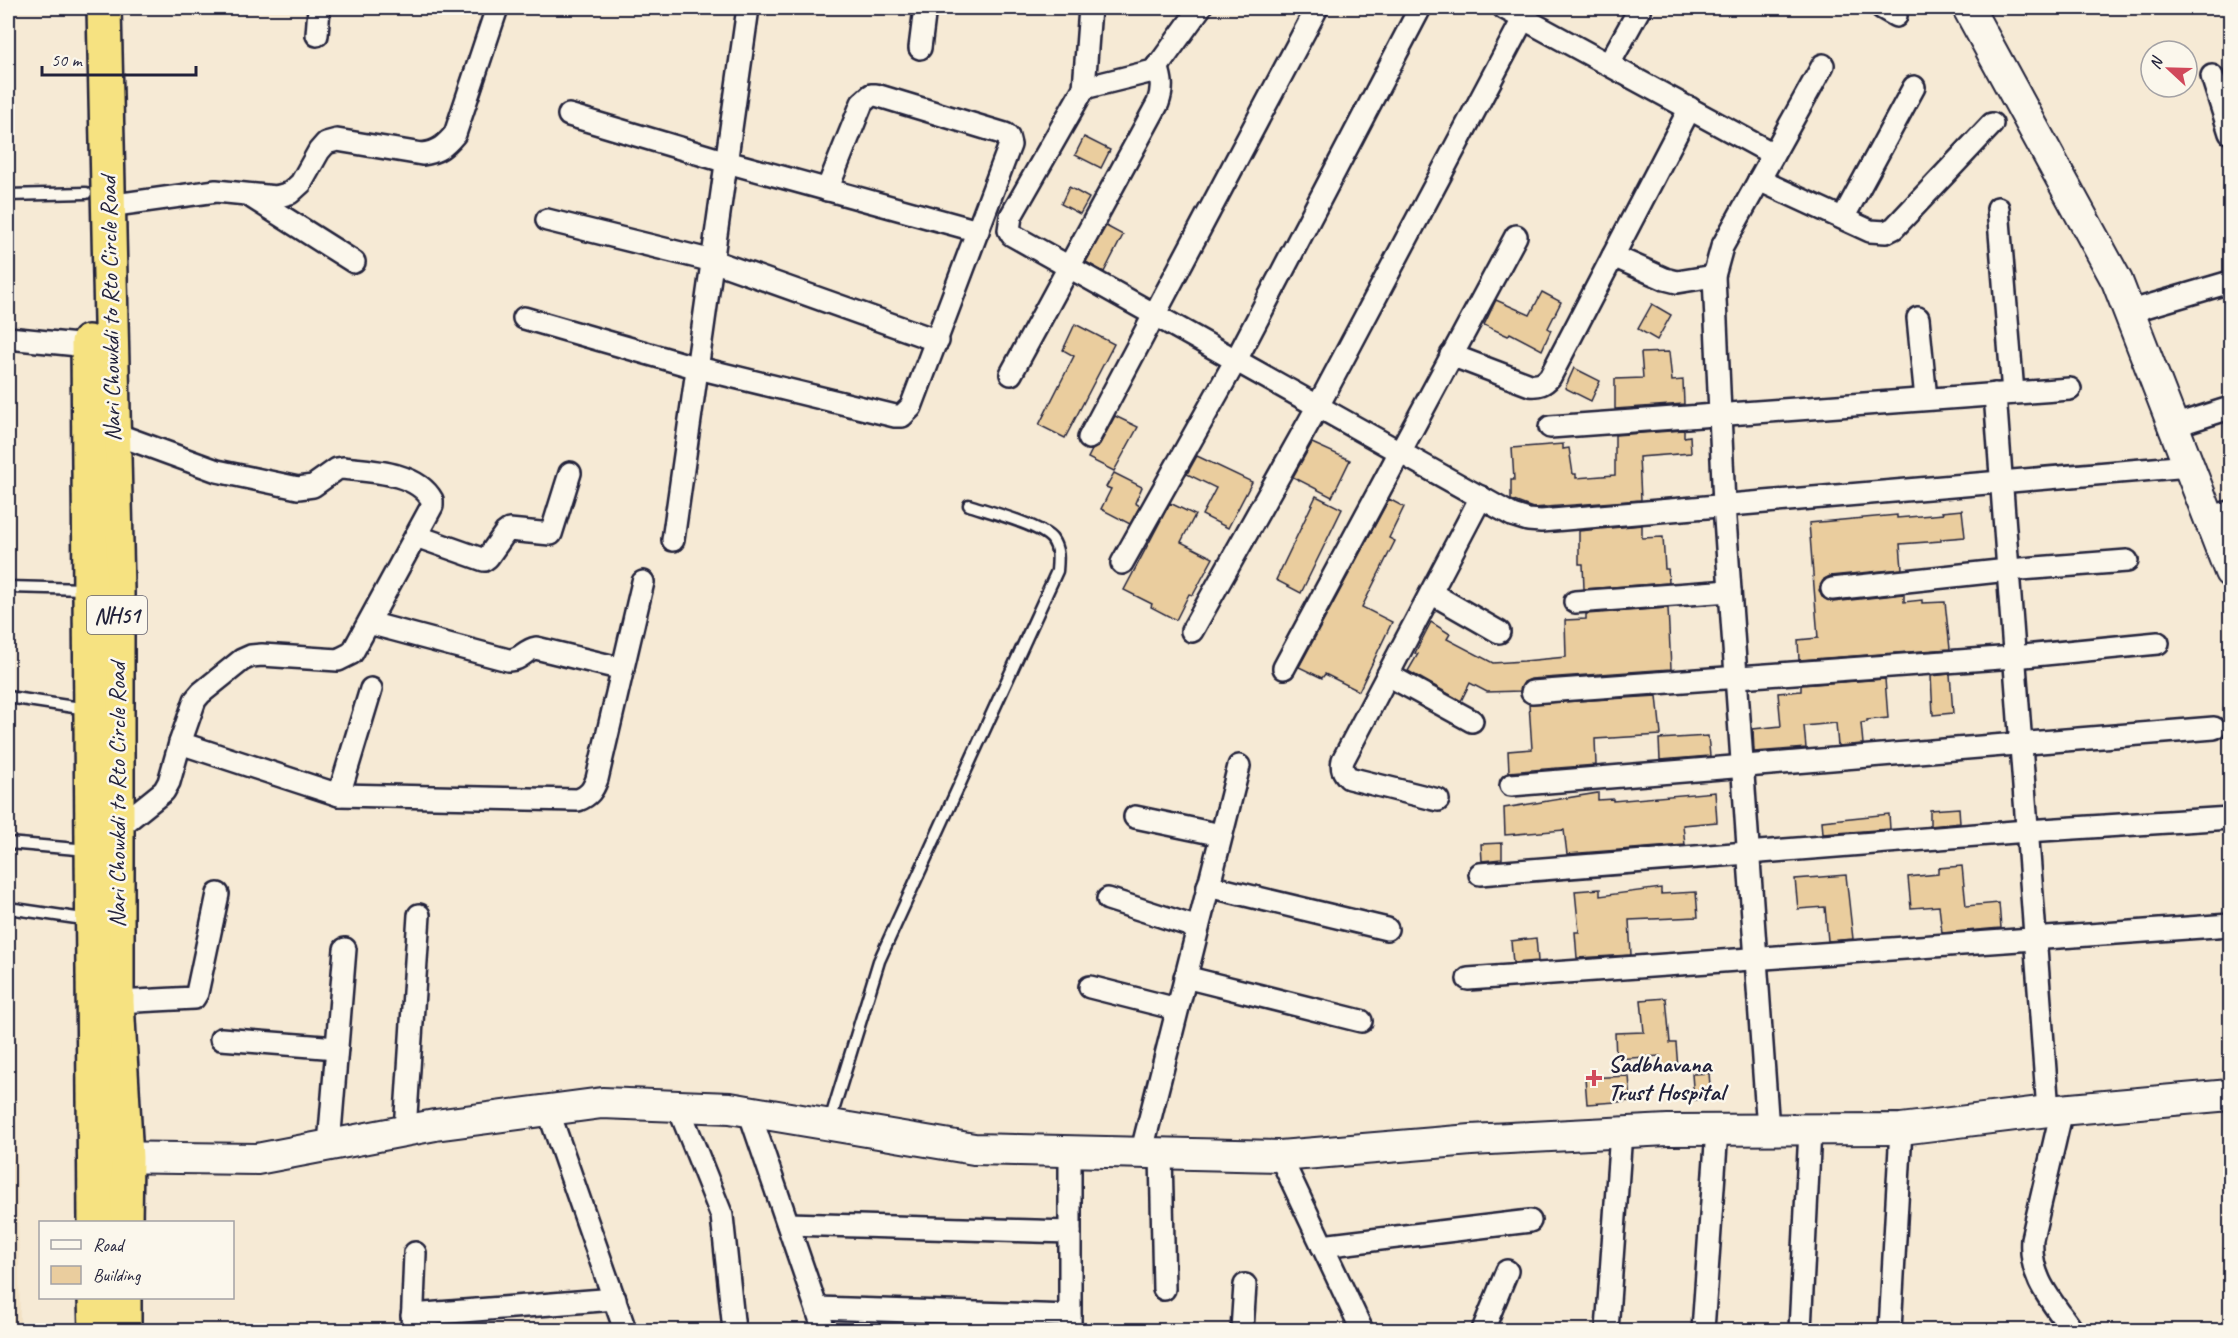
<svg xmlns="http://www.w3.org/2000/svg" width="2238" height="1338" font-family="Caveat,sans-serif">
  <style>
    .built { fill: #f2e1c4 }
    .building { fill: #eacd9e; stroke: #22223b; stroke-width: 1.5 }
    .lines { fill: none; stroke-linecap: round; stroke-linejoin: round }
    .lane-casing { stroke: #22223b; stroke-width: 15 }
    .street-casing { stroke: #22223b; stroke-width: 26 }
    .secondary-casing { stroke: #22223b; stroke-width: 34 }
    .highway-casing { stroke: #22223b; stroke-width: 38 }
    .lane { stroke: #fbf7ec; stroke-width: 10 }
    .street { stroke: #fbf7ec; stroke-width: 21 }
    .secondary { stroke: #fbf7ec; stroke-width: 30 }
    .highway { stroke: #f6e281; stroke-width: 33 }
    .poi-dot { fill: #d1495b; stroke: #fbf7ec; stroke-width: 2 }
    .labels { text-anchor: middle; stroke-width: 5; stroke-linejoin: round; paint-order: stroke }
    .shield { fill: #fbf7ec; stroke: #636270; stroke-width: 1.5 }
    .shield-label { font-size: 22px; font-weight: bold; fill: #22223b }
    .street-label { font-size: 24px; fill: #22223b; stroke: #fbf7ec }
    .poi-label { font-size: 24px; font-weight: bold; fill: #22223b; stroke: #fbf7ec; text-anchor: start }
  </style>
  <rect width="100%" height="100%" fill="#f6ead5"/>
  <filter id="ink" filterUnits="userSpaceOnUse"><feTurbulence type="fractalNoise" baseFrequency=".0167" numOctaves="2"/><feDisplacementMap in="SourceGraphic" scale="12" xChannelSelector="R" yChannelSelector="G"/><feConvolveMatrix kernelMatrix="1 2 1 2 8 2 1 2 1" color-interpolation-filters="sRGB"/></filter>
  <g filter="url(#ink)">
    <path class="built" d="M8,600L20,1330H8Z"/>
    <g class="building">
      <path d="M1084,137L1110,150L1101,168L1075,155Z"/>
      <path d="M1069,187L1089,198L1080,214L1061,204Z"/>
      <path d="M1106,226L1123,235L1104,272L1086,262Z"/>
      <path d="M1542,292L1561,302L1548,328L1551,330L1542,350L1510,333L1508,336L1484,325L1496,300L1530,315Z"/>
      <path d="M1652,304L1671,315L1657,340L1638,329Z"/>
      <path d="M1075,324L1114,344L1065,438L1039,425L1074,356L1063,350Z"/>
      <path d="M1669,352L1672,381L1683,380L1684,404L1615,409V379L1643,378L1641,353Z"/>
      <path d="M1574,368L1600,381L1591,401L1565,388Z"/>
      <path d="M1115,416L1138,427L1114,471L1088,458L1092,450L1100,444Z"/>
      <path d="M1684,430V437L1690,436L1691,453L1639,457L1641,500L1533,508L1511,500V480H1514L1512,448L1563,444V449L1569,448L1573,474H1576V478L1615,475V435Z"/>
      <path d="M1312,443L1350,460L1332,497L1293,477Z"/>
      <path d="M1197,456L1252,482L1228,528L1202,515L1216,488L1187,474Z"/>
      <path d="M1114,473L1142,487L1135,503L1140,506L1130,524L1101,509L1111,489L1106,487Z"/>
      <path d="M1316,496L1342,509L1301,593L1276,580Z"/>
      <path d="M1389,499L1404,507L1389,538L1395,541L1362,607L1392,622L1359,691L1325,674L1322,678L1299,667Z"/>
      <path d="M1170,503L1195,515L1181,542L1213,558L1193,595L1189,594L1176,620L1151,607L1152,604L1124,590Z"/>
      <path d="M1962,510L1965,537L1941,539V541L1900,544L1902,569L1830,576L1824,579L1819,590L1822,597L1833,602L1904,594V602L1922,600V603L1945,602L1950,649L1799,660L1798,640L1818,638L1809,523L1897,515V518L1943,514L1942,512Z"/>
      <path d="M1642,525V538L1663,537L1665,569H1668L1669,583L1584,589L1583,564H1579V531Z"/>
      <path d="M1668,608L1671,669L1531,679L1524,682L1520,691L1487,692L1470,683L1461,701L1408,671L1418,654L1415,653L1431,622L1450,634L1447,639L1493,663L1524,661L1566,657L1565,620L1586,619V614Z"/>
      <path d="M1950,674L1953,713L1933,715L1931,676Z"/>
      <path d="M1885,679L1888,718L1867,720V722L1861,723L1863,744L1838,746L1836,723L1804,726L1806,748L1754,752L1753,729L1781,726L1778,693L1801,691V685Z"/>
      <path d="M1657,696L1661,735L1595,739L1596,765L1509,772L1508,751L1532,749L1529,704Z"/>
      <path d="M1708,736L1710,756L1660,760L1659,739Z"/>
      <path d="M1715,792L1717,822L1683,825L1685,845L1567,854L1564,830L1505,835L1504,808L1598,793V800L1613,799V801Z"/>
      <path d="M1959,808L1960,823L1930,826V810Z"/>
      <path d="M1889,814L1890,829L1823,834L1822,821Z"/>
      <path d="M1502,843V859L1482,861L1481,844Z"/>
      <path d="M1962,866L1966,906L1999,903L2001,928L1942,933L1939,906L1911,908L1908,877L1938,874V868Z"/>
      <path d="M1846,875L1853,939L1828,941L1825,907L1798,909L1795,879Z"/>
      <path d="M1661,888V894L1696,892L1698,917L1629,920L1631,955L1577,958L1575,932H1579L1575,891L1600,889V896Z"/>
      <path d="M1536,938L1538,961L1513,963L1511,941Z"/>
      <path d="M1666,998L1670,1043H1676L1678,1069L1661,1070L1660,1056L1616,1059L1615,1033L1644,1032L1641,1000Z"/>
      <path d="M1709,1073L1711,1098L1694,1100L1692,1074Z"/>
      <path d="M1629,1076L1631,1101L1587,1104L1585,1078Z"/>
    </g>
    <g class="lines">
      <defs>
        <g id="lane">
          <path d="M8,195L86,193"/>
          <path d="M8,587L86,589"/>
          <path d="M8,697L87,709"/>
          <path d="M8,843L88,850"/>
          <path d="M8,908L90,920"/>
          <path d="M829,1124L879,961L1057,571C1058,559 1059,549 1052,539C1041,525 987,511 969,505"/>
        </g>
        <g id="street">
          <path d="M1090,8L1084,88L1011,216L1009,230L1012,235L1512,515L1528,520L1541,521L2189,466"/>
          <path d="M1504,8L1773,154"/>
          <path d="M1882,8L1896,16"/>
          <path d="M317,35L319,8"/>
          <path d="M920,48L925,8"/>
          <path d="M1609,64L1640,8"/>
          <path d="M2212,76L2230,133"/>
          <path d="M1084,88L1153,71L1161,62L1200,8"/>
          <path d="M569,115L727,162L978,231"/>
          <path d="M1759,180L1870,231L1886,232L1894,228L1992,124"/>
          <path d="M253,198L354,262"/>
          <path d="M108,206L216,191L276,197L290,193L301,183L319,151L326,143L337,140L422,154C438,152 445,146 455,134L497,8"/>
          <path d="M1998,208L2013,393"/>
          <path d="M1843,218L1914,87"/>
          <path d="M547,220L713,261L938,341"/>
          <path d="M1613,256L1665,279L1677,282L1714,276"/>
          <path d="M2128,312L2230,282"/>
          <path d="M524,318L698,368L895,416H902L911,407L1010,145L1008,137L1005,134L876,95H871L862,103L827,190"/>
          <path d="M1918,318L1926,399"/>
          <path d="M8,338L88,346"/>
          <path d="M1451,355L1530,385C1539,386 1544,384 1550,377L1690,108"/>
          <path d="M1011,374L1158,103C1163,89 1162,80 1157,66"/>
          <path d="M1995,394L2048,1111"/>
          <path d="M2173,426L2230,408"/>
          <path d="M1550,427L2070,389"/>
          <path d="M113,433L217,471L298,488L313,486L337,469L343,468C371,471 417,472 432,500V506L352,653L338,660L262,655L251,656L242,660L201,693L195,700L180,743L169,782L164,791L118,828"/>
          <path d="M1089,438L1317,8"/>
          <path d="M2209,517L2230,512"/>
          <path d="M416,536L484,560L488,557L505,533L509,530L551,534L570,473"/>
          <path d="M673,540L748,8"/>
          <path d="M1122,563L1236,360L1420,8"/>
          <path d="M1832,589L2008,570L2127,561"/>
          <path d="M1431,593L1499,632"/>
          <path d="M1575,602L1730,591"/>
          <path d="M369,623L508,660C521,661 524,650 536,648L623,669"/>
          <path d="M1192,631L1318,406L1529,8"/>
          <path d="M1284,668L1516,236"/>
          <path d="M1388,675L1472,721"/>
          <path d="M1532,692L2014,657L2158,643"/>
          <path d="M180,743L339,795L578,800C589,796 593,790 597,779L643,582"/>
          <path d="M1511,785L2214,728"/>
          <path d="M339,795L371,689"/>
          <path d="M1438,800L1349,778C1343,772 1341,768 1343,760L1481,497"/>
          <path d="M1135,817L1221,835"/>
          <path d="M1480,874L2027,831L2230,818"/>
          <path d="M1208,886L1387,929"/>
          <path d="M1108,899L1198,928"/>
          <path d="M1185,977L1361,1021"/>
          <path d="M1468,979L2230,925"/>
          <path d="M1090,987L1177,1009"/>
          <path d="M117,1002L194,998L197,993L218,894"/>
          <path d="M221,1039L337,1048"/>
          <path d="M678,1106L722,1216L734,1330"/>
          <path d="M548,1110L625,1330"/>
          <path d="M2062,1110L2032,1239C2029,1278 2051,1300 2072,1330"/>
          <path d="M749,1111L824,1330"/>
          <path d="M405,1130L419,915"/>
          <path d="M1768,1130L1724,505L1714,276L1722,247L1823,65"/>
          <path d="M329,1145L345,949"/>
          <path d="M1070,1152V1330"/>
          <path d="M1141,1154L1239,766"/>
          <path d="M1161,1154L1164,1289"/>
          <path d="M1280,1156L1362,1330"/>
          <path d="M788,1224L1070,1232"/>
          <path d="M1322,1246L1530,1221"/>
          <path d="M817,1308L1070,1316"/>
          <path d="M412,1315L615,1299"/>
          <path d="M412,1330L415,1253"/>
          <path d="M1242,1330L1245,1285"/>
          <path d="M1483,1330L1507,1271"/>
          <path d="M1607,1330L1621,1132"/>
          <path d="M1703,1330L1717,1130"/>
          <path d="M1800,1330L1810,1130"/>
          <path d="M1890,1330L1901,1129"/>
        </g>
        <g id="secondary">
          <path d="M1968,8L2117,281L2230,572"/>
          <path d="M101,1157L257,1159L435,1125L602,1103L730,1108L974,1149L1280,1156L1471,1140L1668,1130L1901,1129L2048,1111L2230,1095"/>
        </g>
        <g id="highway">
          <path d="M104,8L117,590V1002L126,1158L125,1222"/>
          <path d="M88,342L95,1222"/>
          <path d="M95,1298L96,1330"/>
          <path d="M124,1330V1298"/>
        </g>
      </defs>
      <use href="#lane" class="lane-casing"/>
      <use href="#street" class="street-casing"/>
      <use href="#secondary" class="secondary-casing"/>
      <use href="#highway" class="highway-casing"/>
      <use href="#lane" class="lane"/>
      <use href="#street" class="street"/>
      <use href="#secondary" class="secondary"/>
      <use href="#highway" class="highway"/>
    </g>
  </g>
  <path class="poi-dot" d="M1591 1069h6v6h6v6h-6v6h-6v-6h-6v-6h6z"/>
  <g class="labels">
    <rect class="shield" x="87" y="596" width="60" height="38" rx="4.5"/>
    <g class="shield-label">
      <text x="117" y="623">NH51</text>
    </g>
    <g class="street-label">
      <text transform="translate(110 309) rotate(-91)" y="8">Nari Chowkdi to Rto Circle Road</text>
      <text transform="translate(117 795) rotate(-90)" y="8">Nari Chowkdi to Rto Circle Road</text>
    </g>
    <g class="poi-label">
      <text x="1608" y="1072">Sadbhavana<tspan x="1608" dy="28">Trust Hospital</tspan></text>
    </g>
  </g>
  <rect width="2238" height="1338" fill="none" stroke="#fbf7ec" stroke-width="30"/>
  <rect x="15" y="15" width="2208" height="1308" fill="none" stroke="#22223b" stroke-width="2" filter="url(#ink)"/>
  <rect x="39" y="1221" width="195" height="78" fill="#fbf7ec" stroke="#a4a2a5" stroke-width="1.5"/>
  <rect x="51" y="1240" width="30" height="9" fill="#fbf7ec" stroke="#a4a2a5" stroke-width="1.5"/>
  <text x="93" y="1251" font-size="18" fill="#22223b">Road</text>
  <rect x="51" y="1266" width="30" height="18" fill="#eacd9e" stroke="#a4a2a5" stroke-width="1.5"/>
  <text x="93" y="1281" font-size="18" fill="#22223b">Building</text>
  <g transform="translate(2169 69) rotate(292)"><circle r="28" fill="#fbf7ec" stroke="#a4a2a5" stroke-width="1.5"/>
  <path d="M0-4.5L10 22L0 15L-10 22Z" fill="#d1495b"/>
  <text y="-9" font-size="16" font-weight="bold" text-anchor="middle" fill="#22223b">N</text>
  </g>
  <path d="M42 66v9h154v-9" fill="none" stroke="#22223b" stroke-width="3"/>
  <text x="51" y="66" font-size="18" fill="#22223b" stroke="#fbf7ec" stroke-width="4.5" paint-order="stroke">50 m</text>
</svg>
